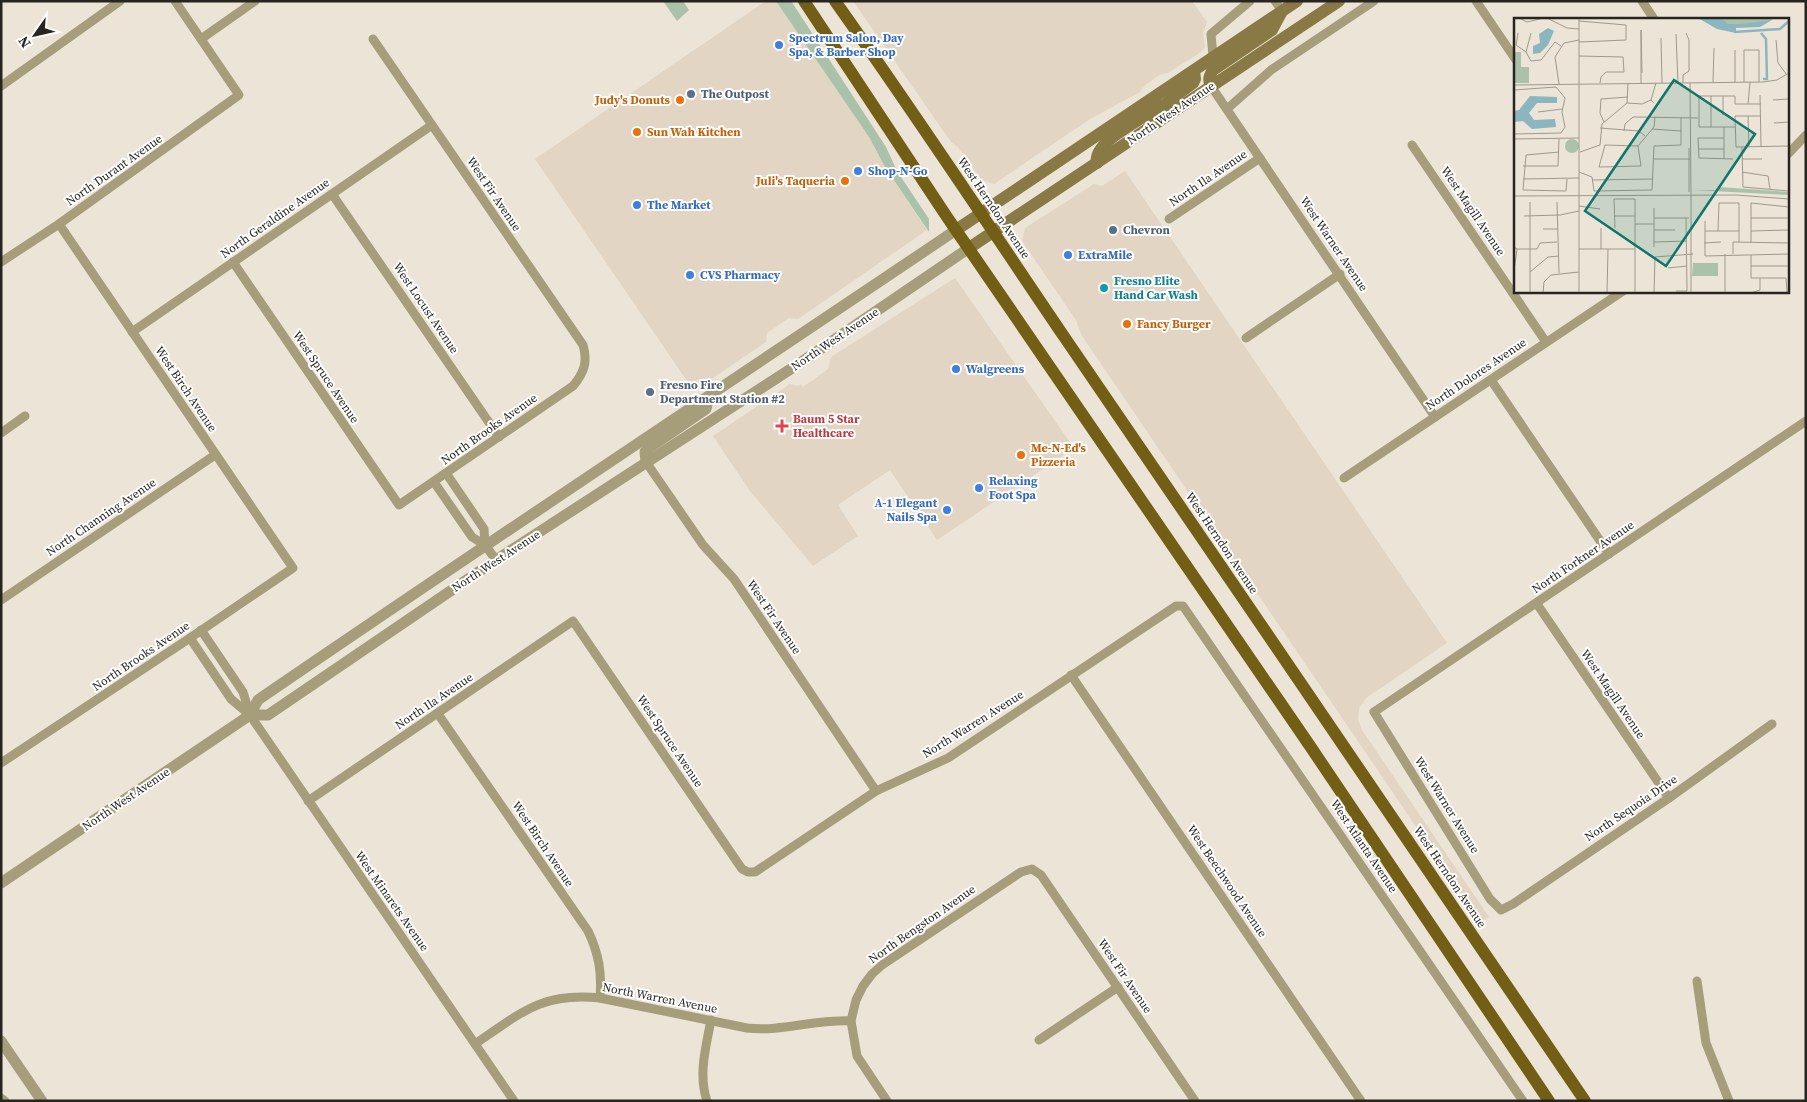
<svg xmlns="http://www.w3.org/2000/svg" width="1807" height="1102" font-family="'Source Serif 4',serif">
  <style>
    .commercial { fill: #e2d5c3 }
    .green { fill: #abc2aa }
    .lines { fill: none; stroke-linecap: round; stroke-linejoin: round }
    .minor { stroke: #a69d7a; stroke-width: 9 }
    .tertiary { stroke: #a69d7a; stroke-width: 11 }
    .secondary { stroke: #887945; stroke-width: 12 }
    .primary { stroke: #725f15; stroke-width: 12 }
    .shop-dot { fill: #3f7fe0; stroke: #fff; stroke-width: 2 }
    .service-dot { fill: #5c6f8a; stroke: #fff; stroke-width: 2 }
    .food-dot { fill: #e8710a; stroke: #fff; stroke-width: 2 }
    .culture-dot { fill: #0f9aa8; stroke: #fff; stroke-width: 2 }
    .health-dot { fill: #e0444e; stroke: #fff; stroke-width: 2 }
    .labels { text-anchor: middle; stroke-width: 4; stroke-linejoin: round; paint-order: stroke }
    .shop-label { font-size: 12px; font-weight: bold; fill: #366cbe; stroke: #fff; text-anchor: start }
    .service-label { font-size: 12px; font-weight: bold; fill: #4e5e75; stroke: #fff; text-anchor: start }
    .food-label { font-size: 12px; font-weight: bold; fill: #c56008; stroke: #fff; text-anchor: start }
    .street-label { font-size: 12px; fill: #282520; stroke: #fff }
    .culture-label { font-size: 12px; font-weight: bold; fill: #0d838f; stroke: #fff; text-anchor: start }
    .health-label { font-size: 12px; font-weight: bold; fill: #be3a42; stroke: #fff; text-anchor: start }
    .inset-river { fill: none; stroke: #8bb6c0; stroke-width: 2.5 }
    .inset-road { fill: none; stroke: #9e988d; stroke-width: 1 }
    .view { fill: #0f766e; fill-opacity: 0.15; stroke: #0f766e; stroke-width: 2.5 }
    .inset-edge { fill: none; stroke: #282520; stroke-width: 2.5 }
  </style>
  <rect width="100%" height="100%" fill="#ece4d6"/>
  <g class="commercial">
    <path d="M766,1H777L869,137L885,167L927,230L798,319L789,318L767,333L766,342L694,391L535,159Z"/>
    <path d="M853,1H1192L1207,22L1203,33L1205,47L1201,52L1168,73L1161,74L1145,85L1140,92L1090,119L994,184L981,180L958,147L951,142Z"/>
    <path d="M1125,171L1447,643L1366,698L1359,708L1358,720L1362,730L1489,917L1481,922L1082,336L1076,320L1022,241L1025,228L1094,184L1102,186Z"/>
    <path d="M955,278L1074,448L937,540L890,470L838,505L858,536L813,566L750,491L713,436L790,384L798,386L801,384L803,387L828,369L831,357Z"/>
  </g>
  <g class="green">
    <path d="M663,1H683L689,10L677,21Z"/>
    <path d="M776,1H791L799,13L886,147L897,171L929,219V232L885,167L869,137Z"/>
  </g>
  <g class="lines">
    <g class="minor">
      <path d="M1275,1L1282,11"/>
      <path d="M1476,1L1516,60"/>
      <path d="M1642,1L1654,19"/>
      <path d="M201,39L255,1"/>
      <path d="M1213,56L1211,34L1250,1"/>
      <path d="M1,86L120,1"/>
      <path d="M1211,86L1435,417"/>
      <path d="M1227,109L1271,70L1374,1"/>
      <path d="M1412,145L1546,342"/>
      <path d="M1788,154L1806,135"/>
      <path d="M332,194L499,437"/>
      <path d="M1169,219L1260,158"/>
      <path d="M1,262L59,224L239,95L175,1"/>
      <path d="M233,262L399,505L573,386C584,373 588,362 583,345L373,39"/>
      <path d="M132,332L432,125"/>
      <path d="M1246,338L1340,274"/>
      <path d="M1491,380L1609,554"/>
      <path d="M1,433L25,416"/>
      <path d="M646,462L703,545L734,579L876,791"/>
      <path d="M446,473L484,529L485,545"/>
      <path d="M1344,478L1623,291"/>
      <path d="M434,482L472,537L485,545L496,560"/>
      <path d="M1,600L215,455"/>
      <path d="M1537,604L1669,798"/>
      <path d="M201,630L243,692L250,715L514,1101"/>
      <path d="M190,638L231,699L250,715"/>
      <path d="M1071,675L1361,1101"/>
      <path d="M438,714L588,931C599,954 602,973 600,998"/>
      <path d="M1772,724L1669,798L1513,904L1501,910L1490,899L1374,712L1806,421"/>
      <path d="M1,763L190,638L293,568L59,224"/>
      <path d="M308,801L573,621L742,869L748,872H755L876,791L948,758L1176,606H1183L1523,1101"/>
      <path d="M1697,981L1706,1043L1729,1101"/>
      <path d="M1039,1040L1118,987"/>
      <path d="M475,1044C521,1013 541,992 600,998L747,1028C782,1032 815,1019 851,1021"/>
      <path d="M1,1098L5,1101"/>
      <path d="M707,1101C698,1074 706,1047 711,1020"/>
      <path d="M887,1101L857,1056L851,1021L856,1000L863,986L872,974L882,965L1021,872L1032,869L1041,875L1195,1101"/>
    </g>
    <g class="tertiary">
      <path d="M646,462L645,452L649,448L706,409L709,396"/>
      <path d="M250,715H268L496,560L803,361L969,248"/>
      <path d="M1,883L250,715L258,700C490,541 723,387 956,230"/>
      <path d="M1,1041L42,1101"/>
    </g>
    <g class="secondary">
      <path d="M1211,86C1208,80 1209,76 1213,70L1272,30L1281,13"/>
      <path d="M1153,121L1165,104L1193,83L1195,79L1194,71"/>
      <path d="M1097,163C1093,144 1131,126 1144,116C1149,112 1152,105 1155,99"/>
      <path d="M956,230L1297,1"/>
      <path d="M969,248L1339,1"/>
    </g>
    <g class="primary">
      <path d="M804,1L947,217L1310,746L1549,1101"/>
      <path d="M835,1C914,112 989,226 1065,338C1239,592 1412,846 1585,1101"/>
    </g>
  </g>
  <g class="shop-dot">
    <circle cx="779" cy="45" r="5"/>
    <circle cx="858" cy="171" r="5"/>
    <circle cx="637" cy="205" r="5"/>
    <circle cx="1068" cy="255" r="5"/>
    <circle cx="690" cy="275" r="5"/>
    <circle cx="956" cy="369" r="5"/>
    <circle cx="979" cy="488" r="5"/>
    <circle cx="947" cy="510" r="5"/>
  </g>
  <g class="service-dot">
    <circle cx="691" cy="94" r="5"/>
    <circle cx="1113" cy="230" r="5"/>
    <circle cx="650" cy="392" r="5"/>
  </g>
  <g class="food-dot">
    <circle cx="680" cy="100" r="5"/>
    <circle cx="637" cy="132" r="5"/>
    <circle cx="845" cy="181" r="5"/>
    <circle cx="1127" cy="324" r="5"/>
    <circle cx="1021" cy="455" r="5"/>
  </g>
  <circle class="culture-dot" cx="1104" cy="288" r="5"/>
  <path class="health-dot" d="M779.5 418.5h5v5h5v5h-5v5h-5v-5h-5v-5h5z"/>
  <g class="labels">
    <g class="shop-label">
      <text x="789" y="42">Spectrum Salon, Day<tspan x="789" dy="14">Spa, &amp; Barber Shop</tspan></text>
      <text x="868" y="175">Shop-N-Go</text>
      <text x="647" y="209">The Market</text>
      <text x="1078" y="259">ExtraMile</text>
      <text x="700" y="279">CVS Pharmacy</text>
      <text x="966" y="373">Walgreens</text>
      <text x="989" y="485">Relaxing<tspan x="989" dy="14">Foot Spa</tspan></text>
      <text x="937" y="507" text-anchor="end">A-1 Elegant<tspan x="937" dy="14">Nails Spa</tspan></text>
    </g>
    <g class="service-label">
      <text x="701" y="98">The Outpost</text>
      <text x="1123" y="234">Chevron</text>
      <text x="660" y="389">Fresno Fire<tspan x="660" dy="14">Department Station #2</tspan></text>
    </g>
    <g class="food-label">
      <text x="670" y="104" text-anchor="end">Judy's Donuts</text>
      <text x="647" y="136">Sun Wah Kitchen</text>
      <text x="835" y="185" text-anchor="end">Juli's Taqueria</text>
      <text x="1137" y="328">Fancy Burger</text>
      <text x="1031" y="452">Me-N-Ed's<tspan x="1031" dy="14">Pizzeria</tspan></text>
    </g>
    <g class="street-label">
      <text transform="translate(1171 113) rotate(-34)" y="4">North West Avenue</text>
      <text transform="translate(114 170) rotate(-35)" y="4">North Durant Avenue</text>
      <text transform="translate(1208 178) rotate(-34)" y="4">North Ila Avenue</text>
      <text transform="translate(494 194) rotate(56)" y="4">West Fir Avenue</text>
      <text transform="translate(994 208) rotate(56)" y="4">West Herndon Avenue</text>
      <text transform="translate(1473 211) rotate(56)" y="4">West Magill Avenue</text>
      <text transform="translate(275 218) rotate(-35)" y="4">North Geraldine Avenue</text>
      <text transform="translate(1334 244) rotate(56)" y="4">West Warner Avenue</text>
      <text transform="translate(426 308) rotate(56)" y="4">West Locust Avenue</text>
      <text transform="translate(835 339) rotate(-34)" y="4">North West Avenue</text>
      <text transform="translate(1476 374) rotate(-34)" y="4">North Dolores Avenue</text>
      <text transform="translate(326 377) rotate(56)" y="4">West Spruce Avenue</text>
      <text transform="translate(186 389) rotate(56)" y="4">West Birch Avenue</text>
      <text transform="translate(489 429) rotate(-35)" y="4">North Brooks Avenue</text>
      <text transform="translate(101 517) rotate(-34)" y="4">North Channing Avenue</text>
      <text transform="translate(1222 543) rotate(56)" y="4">West Herndon Avenue</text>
      <text transform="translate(1583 557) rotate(-34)" y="4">North Forkner Avenue</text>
      <text transform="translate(496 561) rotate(-33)" y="4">North West Avenue</text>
      <text transform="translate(774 617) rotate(56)" y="4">West Fir Avenue</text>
      <text transform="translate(141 656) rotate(-34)" y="4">North Brooks Avenue</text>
      <text transform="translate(1613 694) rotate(56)" y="4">West Magill Avenue</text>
      <text transform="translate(434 701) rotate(-34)" y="4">North Ila Avenue</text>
      <text transform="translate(973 724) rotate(-32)" y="4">North Warren Avenue</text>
      <text transform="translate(670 741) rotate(56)" y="4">West Spruce Avenue</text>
      <text transform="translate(126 799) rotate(-34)" y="4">North West Avenue</text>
      <text transform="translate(1447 805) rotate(58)" y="4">West Warner Avenue</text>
      <text transform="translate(1631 808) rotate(-34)" y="4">North Sequoia Drive</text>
      <text transform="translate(543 844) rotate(56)" y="4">West Birch Avenue</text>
      <text transform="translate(1364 846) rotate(56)" y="4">West Atlanta Avenue</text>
      <text transform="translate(1450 877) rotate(56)" y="4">West Herndon Avenue</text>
      <text transform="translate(1227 881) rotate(56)" y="4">West Beechwood Avenue</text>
      <text transform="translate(392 901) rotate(55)" y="4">West Minarets Avenue</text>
      <text transform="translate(922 924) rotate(-35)" y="4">North Bengston Avenue</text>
      <text transform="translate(1125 976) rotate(56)" y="4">West Fir Avenue</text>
      <text transform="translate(660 998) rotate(11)" y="4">North Warren Avenue</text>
    </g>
    <g class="culture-label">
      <text x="1114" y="285">Fresno Elite<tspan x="1114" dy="14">Hand Car Wash</tspan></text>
    </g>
    <g class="health-label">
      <text x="793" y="423">Baum 5 Star<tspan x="793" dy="14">Healthcare</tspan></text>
    </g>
  </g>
  <g transform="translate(1514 18)">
    <rect width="275" height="275" fill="#ece4d6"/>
    <path d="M200,0H261L246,8H214ZM0,34H7V49H15V65H0ZM51 128a7 7 0 1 1 14 0a7 7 0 1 1-14 0ZM205,169L275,174V177L178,172H202ZM179,245H204V258H178Z" fill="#abc2aa"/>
    <path d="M184,0H207L214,6H227L258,2L246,9L222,10V15L203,11ZM34,10L40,13L34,27L26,35L19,36V28L26,25L25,16ZM16,78L43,79V85H23L15,95L20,102L41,101L42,109L18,111L9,103L0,104V93L5,92Z" fill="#8bb6c0"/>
    <path class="inset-river" d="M220,14L266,11L275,3M247,15L252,21L253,61H249"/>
    <path class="inset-road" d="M5,0L13,4L30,0M33,0L53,10L65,11M127,12L128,55M4,15L2,27L12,34M17,15L12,34L17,43L27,42L41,24L47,28M162,16L164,65M147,20L148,65M262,22L264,45L273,57M65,24L112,22V7L65,3M221,32V64M65,38L109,39L110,54H92L87,59L86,65M199,64L200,30M230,64V32H245V64M127,65V12M169,65V57L175,53V22L172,15M176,65L177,174M45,66L41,39L50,25L65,22M0,67L249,64L263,62L275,55M0,72L42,69L51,80L48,94L51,109L47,115L0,116M246,77L247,128M197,78V109M209,78V97M137,82L142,65M259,82L275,81M113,85L128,86L137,82L140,85M234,86L236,64M24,94L48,91M234,98L235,129M247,98H221L222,129L275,128M90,104L86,95L87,81L114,79M260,105L275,104M210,109V141M221,109H185V78H221V86H247M86,110L125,113L131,118M138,111L167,113M110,113L111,106L119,99L184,100M210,120H184L185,140L219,141M0,121L65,120M86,127L88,106L113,85L114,66M91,127L85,149L127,148L124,128M91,127L124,128M124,128L140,109L141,99M228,129L229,169L275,173M184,131H210M45,134L12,137L9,172L52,173L53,161M66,134L86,127M140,141H176M228,141H248M9,148H44L45,121M65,154L78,159L80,173L138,172L140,128L167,127V99M228,154L254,158L256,171M9,161L65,160M79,162L139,161M175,174V130M0,178L222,177L275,181M16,184V275M43,184L45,255M65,188L86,191M10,198L46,197L65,193M100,198H121M140,200H175M237,200H275M191,203V238L275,236M121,206H140M101,210L100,181H121V275M29,211H44M140,212H161M191,213H225M204,213L205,185H225V224M237,213L275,212M140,224L173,223M190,225L207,224M237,225V185L275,189M0,229L3,231L0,252M140,229V190M3,231H23L26,225L43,224M65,231H121M87,231V210M219,236V224L275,225M237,237V260H272L273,275M237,248H275M154,250L173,248M16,254L34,239L45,238M162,273H173L172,200M29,275L30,264L37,257L65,254M65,275V0M93,275L94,231M140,275L141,239L179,236M177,275V174M211,275V236M237,275L246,272V260"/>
    <path class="view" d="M160,62L241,116L152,248L71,193Z"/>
    <rect width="275" height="275" class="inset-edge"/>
  </g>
  <rect width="1807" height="1102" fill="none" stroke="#282520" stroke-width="5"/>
  <g transform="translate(35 35) rotate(236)" stroke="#ffffff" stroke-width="4" paint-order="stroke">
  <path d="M0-4L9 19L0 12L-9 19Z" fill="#282520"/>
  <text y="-8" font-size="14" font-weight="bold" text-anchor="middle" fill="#282520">N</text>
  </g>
</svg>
